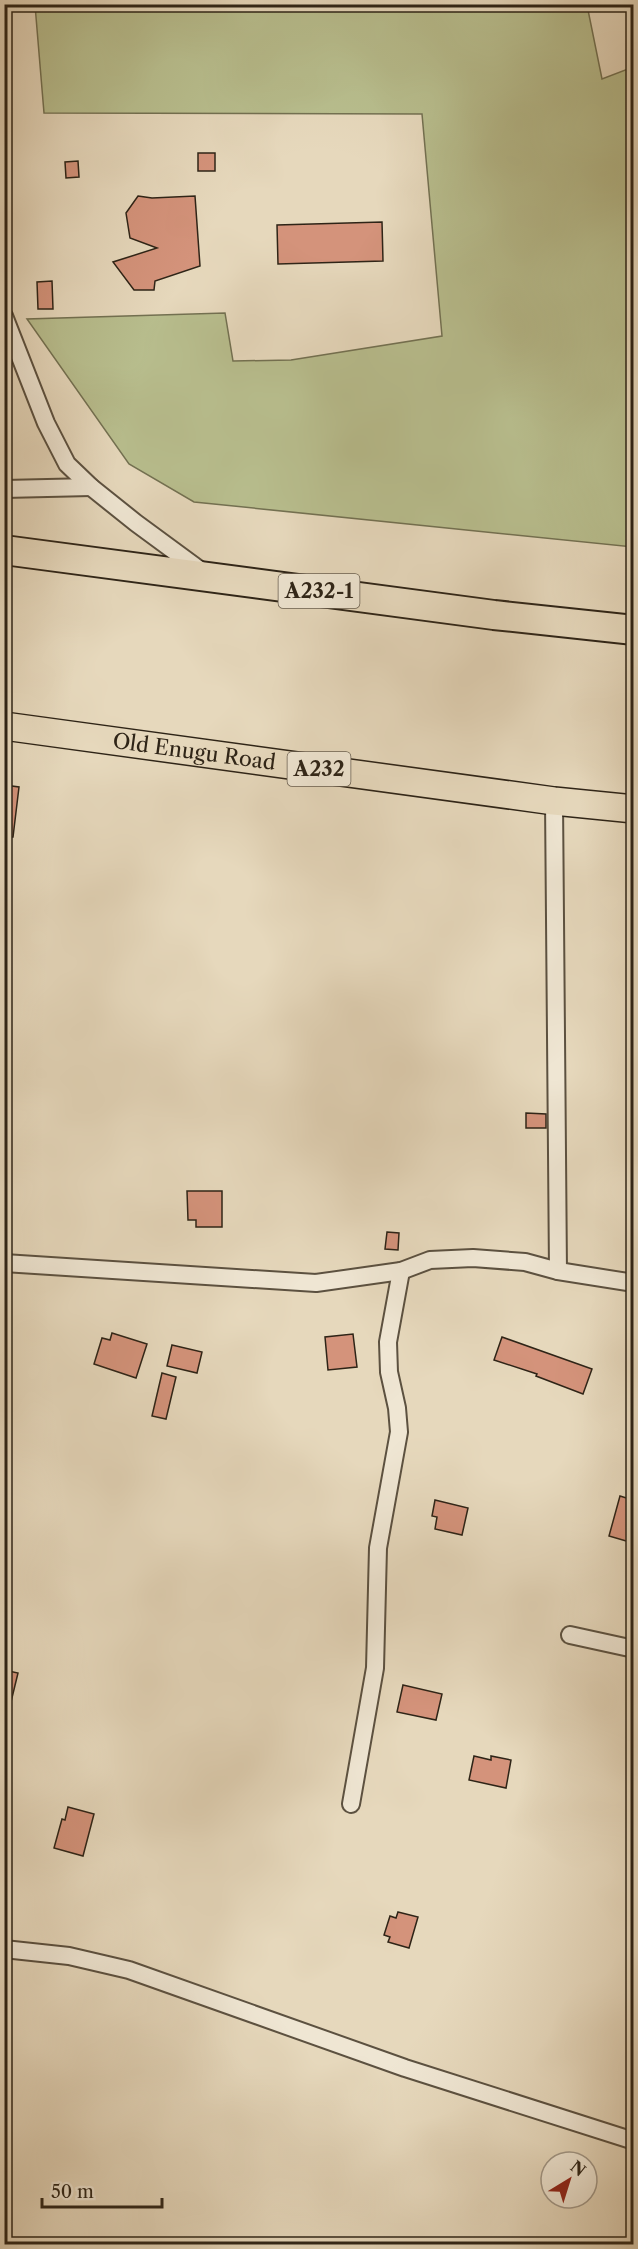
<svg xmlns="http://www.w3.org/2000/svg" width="638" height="2249" font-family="'Libre Caslon Text',serif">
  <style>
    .green { fill: #b8be8e; stroke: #737152; stroke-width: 1.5 }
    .building { fill: #d4937b; stroke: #2e2417; stroke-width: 1.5 }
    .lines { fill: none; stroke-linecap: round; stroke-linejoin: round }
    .minor-casing { stroke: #5c5140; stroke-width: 20 }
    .primary-casing { stroke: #2e2417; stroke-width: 30 }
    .trunk-casing { stroke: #2e2417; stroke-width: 32 }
    .minor { stroke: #efe6d3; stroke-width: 16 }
    .primary { stroke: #e6d8bc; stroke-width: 27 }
    .trunk { stroke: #e6d8bc; stroke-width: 28 }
    .labels { text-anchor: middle; stroke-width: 5; stroke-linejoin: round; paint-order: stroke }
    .shield { fill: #efe6d3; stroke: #685e4f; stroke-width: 1.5 }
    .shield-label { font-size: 20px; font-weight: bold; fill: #2e2417 }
    .street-label { font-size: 21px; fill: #2e2417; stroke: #efe6d3 }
  </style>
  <rect width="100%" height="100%" fill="#e6d8bc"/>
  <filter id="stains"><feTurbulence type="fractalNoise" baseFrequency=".00333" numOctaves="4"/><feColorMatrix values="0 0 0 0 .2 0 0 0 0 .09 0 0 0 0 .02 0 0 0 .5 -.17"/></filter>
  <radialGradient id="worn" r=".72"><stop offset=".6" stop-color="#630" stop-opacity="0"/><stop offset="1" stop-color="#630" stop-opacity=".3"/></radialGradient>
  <path class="green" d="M35,5H587L602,79L633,67V547L194,502L129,464L27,319L225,313L233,361L291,360L442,336L422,114L44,113Z"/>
  <g class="building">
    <rect x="198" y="153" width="17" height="18"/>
    <path d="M78,161L79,177L66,178L65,162Z"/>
    <path d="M138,196L152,198L195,196L200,266L155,281L154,290H134L113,262L157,248L130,238L126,213Z"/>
    <path d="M382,222L383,261L278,264L277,225Z"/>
    <path d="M52,281L53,309H38L37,282Z"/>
    <path d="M4,785L19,787L13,837H4Z"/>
    <path d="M526,1113L546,1114V1128H526Z"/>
    <path d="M187,1191H222V1227H196V1220H188Z"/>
    <path d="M387,1232L399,1233L398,1250L385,1249Z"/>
    <path d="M112,1333L147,1344L136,1378L94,1364L102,1338L110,1340Z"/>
    <path d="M353,1334L357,1367L328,1370L325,1337Z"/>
    <path d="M502,1337L592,1369L583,1394L536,1376L537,1374L494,1360Z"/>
    <path d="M172,1345L202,1352L197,1373L167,1366Z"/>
    <path d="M162,1373L176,1377L166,1419L152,1416Z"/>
    <path d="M620,1496L633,1500V1543L609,1536Z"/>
    <path d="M435,1500L468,1508L462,1535L435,1529L437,1517L432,1516Z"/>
    <path d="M4,1670L18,1673L9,1710L4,1709Z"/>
    <path d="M403,1685L442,1694L436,1720L397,1712Z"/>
    <path d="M474,1756L491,1760V1756L511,1760L506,1788L469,1780Z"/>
    <path d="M68,1807L94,1814L83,1856L54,1848L62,1819L65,1820Z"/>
    <path d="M398,1912L418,1917L409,1948L388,1942L390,1937L384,1935L390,1916L396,1918Z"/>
  </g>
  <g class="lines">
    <defs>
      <g id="minor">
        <path d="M4,316L46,423L67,464L91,487L136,523L204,573"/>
        <path d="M4,489L91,487"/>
        <path d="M554,801L558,1271"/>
        <path d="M4,1263L316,1283L401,1271L430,1260L473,1258L525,1262L558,1271L634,1283"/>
        <path d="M570,1635L634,1649"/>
        <path d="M351,1804L375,1668L378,1548L399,1432L397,1408L389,1372L388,1342L401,1271"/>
        <path d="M4,1949L69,1956L129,1970L405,2068L634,2141"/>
      </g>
      <g id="primary">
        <path id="s1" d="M4,726L554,801L634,809"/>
      </g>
      <path id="trunk" d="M4,550L494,615L634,630"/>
    </defs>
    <use href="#minor" class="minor-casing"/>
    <use href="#primary" class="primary-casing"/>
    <use href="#trunk" class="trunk-casing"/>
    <use href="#minor" class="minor"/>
    <use href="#primary" class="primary"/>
    <use href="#trunk" class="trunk"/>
  </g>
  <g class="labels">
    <g class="shield">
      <rect x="278.5" y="574" width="81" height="34" rx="4.5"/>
      <rect x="287.5" y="752" width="63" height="34" rx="4.5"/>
    </g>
    <g class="shield-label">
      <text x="319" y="598">A232-1</text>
      <text x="319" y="776">A232</text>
    </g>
    <g class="street-label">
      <text dy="7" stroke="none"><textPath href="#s1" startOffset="192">Old Enugu Road</textPath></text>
    </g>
  </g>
  <rect width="638" height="2249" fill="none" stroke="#e6d8bc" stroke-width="24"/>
  <rect x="6" y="6" width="626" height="2237" fill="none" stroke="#2e2417" stroke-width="3"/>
  <rect x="12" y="12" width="614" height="2225" fill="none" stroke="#2e2417" stroke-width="1.5"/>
  <g transform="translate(569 2180) rotate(38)"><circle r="28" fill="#efe6d3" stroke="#a29888" stroke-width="1.5"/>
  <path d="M0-4.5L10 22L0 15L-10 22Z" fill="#8f2418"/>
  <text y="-9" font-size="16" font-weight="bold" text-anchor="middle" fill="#2e2417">N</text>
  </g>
  <path d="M42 2198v9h120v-9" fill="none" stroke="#2e2417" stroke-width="3"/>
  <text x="51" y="2198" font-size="18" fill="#2e2417" stroke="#efe6d3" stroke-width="4.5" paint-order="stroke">50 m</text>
  <rect width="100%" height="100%" filter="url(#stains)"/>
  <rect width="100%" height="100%" fill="url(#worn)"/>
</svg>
